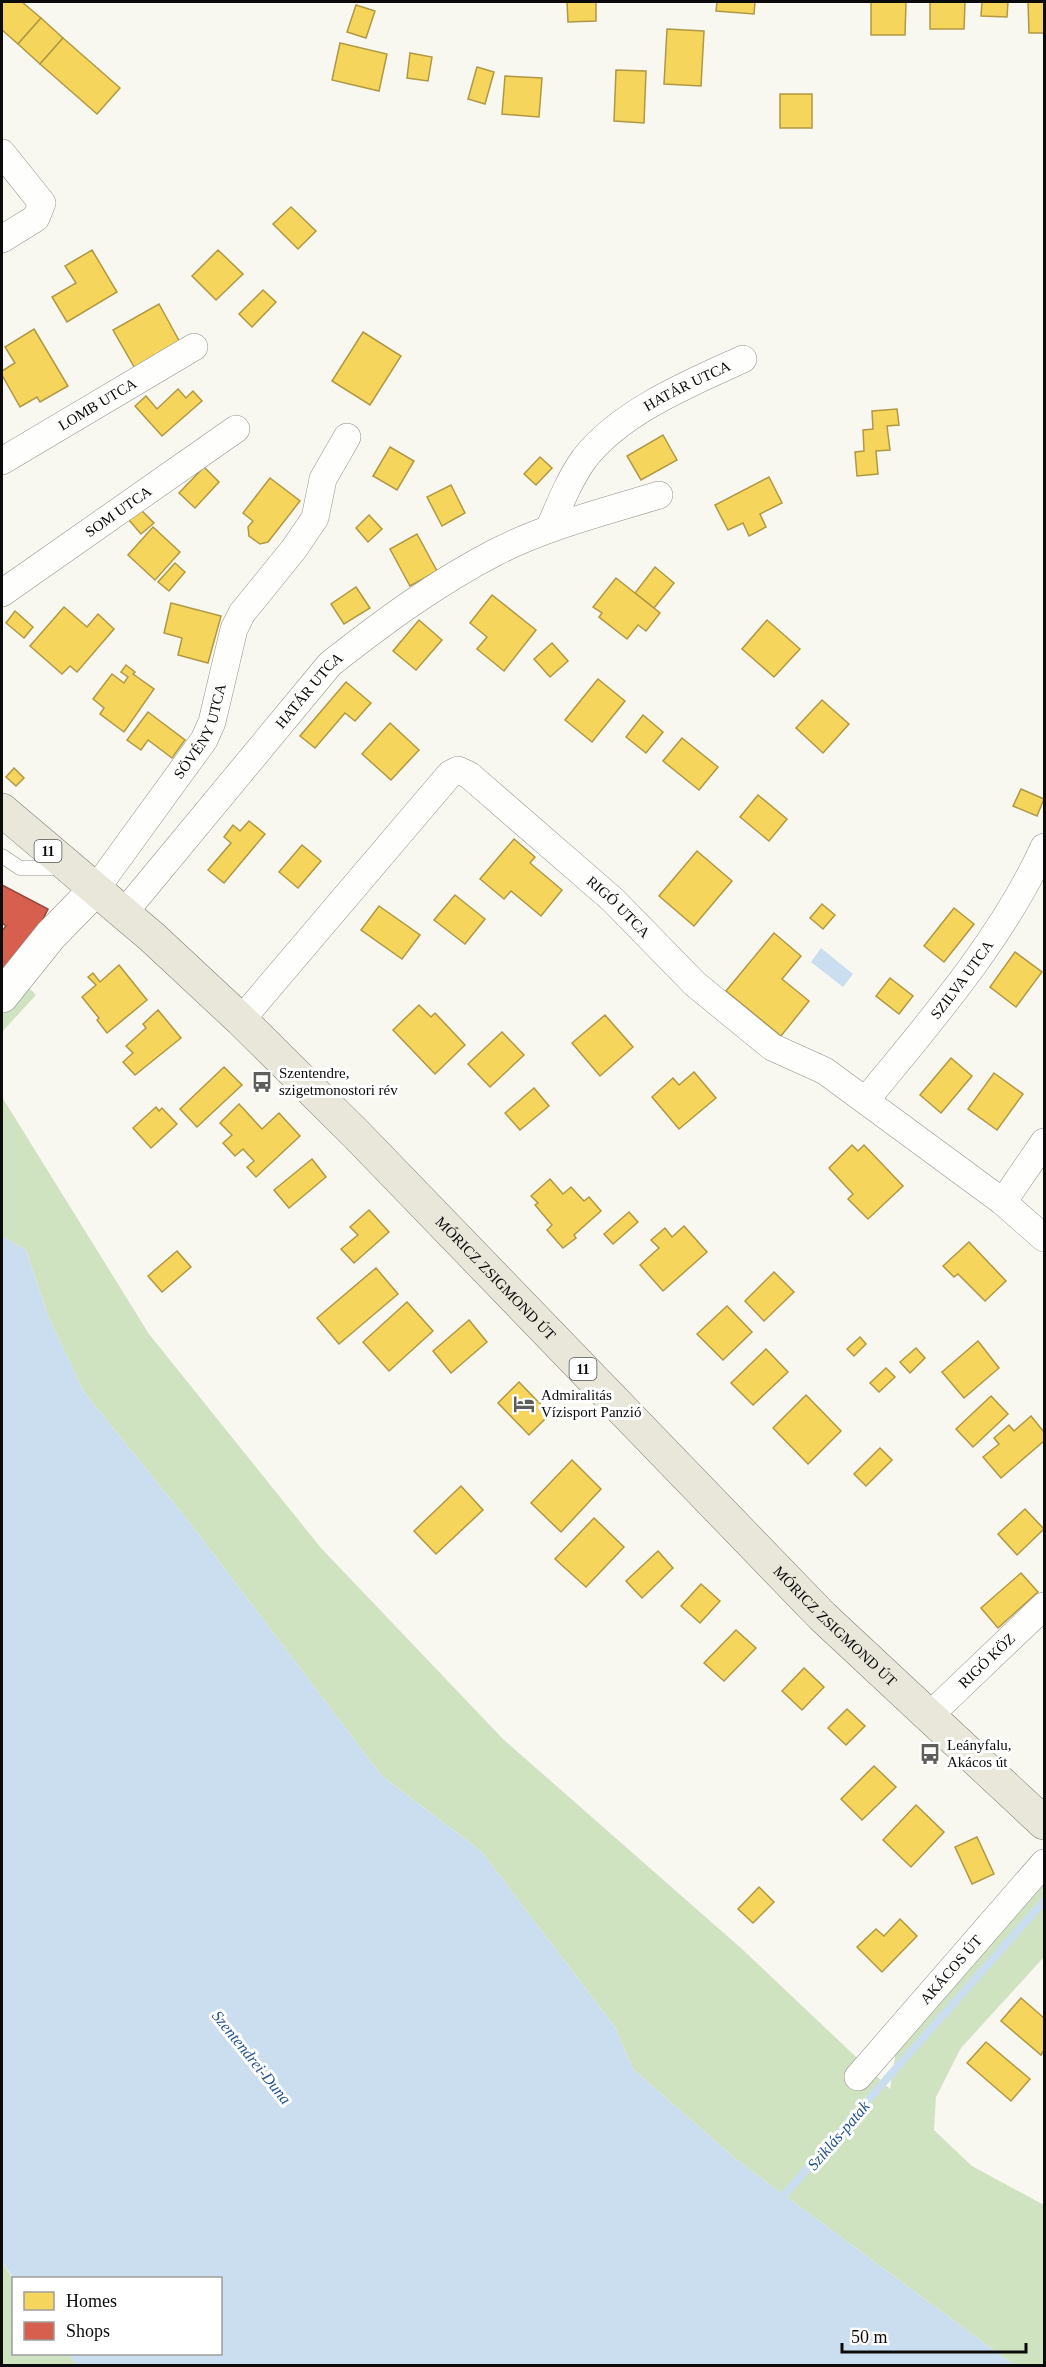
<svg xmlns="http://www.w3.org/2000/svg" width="1046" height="2367" font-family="Georgia,serif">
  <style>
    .forest { fill: #d0e3c1 }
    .water { fill: #cbdeef }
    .homes { fill: #f6d55c; stroke: #b09844; stroke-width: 1.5 }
    .shops { fill: #d6604d; stroke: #994639; stroke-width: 1.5 }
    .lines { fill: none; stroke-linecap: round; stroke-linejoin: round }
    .stream { stroke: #cbdeef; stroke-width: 8 }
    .service-casing { stroke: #92928e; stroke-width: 15 }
    .minor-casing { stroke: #92928e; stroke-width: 28 }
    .tertiary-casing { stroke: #92928e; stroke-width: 34 }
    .primary-casing { stroke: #7f7f7b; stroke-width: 34 }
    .service { stroke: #fefefd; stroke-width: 14 }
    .minor { stroke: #fefefd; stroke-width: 27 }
    .tertiary { stroke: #fefefd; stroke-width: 33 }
    .primary { stroke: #e9e7da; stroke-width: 33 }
    .labels { text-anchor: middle; stroke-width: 6; stroke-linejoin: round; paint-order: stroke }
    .shield { fill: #fff; stroke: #545454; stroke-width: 1.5 }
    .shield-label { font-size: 14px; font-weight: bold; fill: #0b0b0b }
    .street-label { font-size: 15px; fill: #0b0b0b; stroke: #fff }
    .poi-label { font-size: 15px; fill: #0b0b0b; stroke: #fff; text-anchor: start }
    .water-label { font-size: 16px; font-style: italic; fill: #25548d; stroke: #fff }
  </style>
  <rect width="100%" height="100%" fill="#f9f8f0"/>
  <g class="forest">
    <path d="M2,960L36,995L2,1032Z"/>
    <path d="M2,1097L149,1334L321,1548L503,1739L742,1949L890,2089L896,2051L1044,1882V1957L961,2048L936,2097L934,2130L972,2166L1044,2205V2365H1014L737,2160L633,2069L615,2027L481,1851L382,1776L190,1523L84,1392L49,1318L26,1250L2,1236Z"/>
    <path d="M2,2262L13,2279L14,2354H68L77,2365H2Z"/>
  </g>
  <g class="water">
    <path d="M821,948L853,974L843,987L811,962Z"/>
    <path d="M2,1236L26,1250L49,1318L84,1392L190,1523L382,1776L481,1851L615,2027L633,2069L737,2160L1014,2365H77L68,2354H220V2278L14,2279L2,2262Z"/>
  </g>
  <g class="homes">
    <path d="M2,2H22L41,18L18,44L2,30Z"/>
    <path d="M567,2H596V21L568,22Z"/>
    <path d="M717,2H755L754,14L716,11Z"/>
    <path d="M871,2H906L905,35H871Z"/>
    <path d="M930,2H965L964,29H930Z"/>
    <path d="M982,2H1008L1007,17L981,16Z"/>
    <path d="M1028,2H1044V33H1029Z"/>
    <path d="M356,5L375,11L366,38L347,32Z"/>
    <path d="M41,18L63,38L40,64L18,44Z"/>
    <path d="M667,29L704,31L701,86L664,84Z"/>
    <path d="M63,38L120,88L97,114L40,64Z"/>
    <path d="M340,43L387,54L379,91L332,80Z"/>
    <path d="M410,53L432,57L428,81L407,78Z"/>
    <path d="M477,67L494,72L485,104L468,99Z"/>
    <path d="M616,70L646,71L644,123L614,121Z"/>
    <path d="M505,76L542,78L539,117L502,114Z"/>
    <rect x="780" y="94" width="32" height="34"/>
    <path d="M291,207L316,231L298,249L273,224Z"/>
    <path d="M92,250L117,292L67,322L52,297L76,283L65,266Z"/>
    <path d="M218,250L243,274L216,300L192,276Z"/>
    <path d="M263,290L276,302L252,327L239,314Z"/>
    <path d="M159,304L182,346L137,372L113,330Z"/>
    <path d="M34,329L68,386L40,402L37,397L20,407L2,375V371L15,363L5,347Z"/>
    <path d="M363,332L401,356L370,405L332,381Z"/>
    <path d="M178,389L186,398L193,391L202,401L162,436L135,406L146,396L157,409Z"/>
    <path d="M897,409L899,425L887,426L890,450L876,451L878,474L857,476L855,452L864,451L863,430L873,429L872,411Z"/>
    <path d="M663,435L677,460L641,480L627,456Z"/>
    <path d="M390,447L414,461L397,490L373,476Z"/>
    <path d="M540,457L552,468L536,485L524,474Z"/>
    <path d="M204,467L219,482L195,508L179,493Z"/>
    <path d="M769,477L782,503L760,514L766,527L749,536L743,523L728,530L715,505Z"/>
    <path d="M270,478L300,501L268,542L260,544L249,536L248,527L253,521L243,513Z"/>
    <path d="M451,485L465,513L442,526L427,497Z"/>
    <path d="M141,510L154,523L141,534L129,520Z"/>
    <path d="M369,515L382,529L368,542L356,528Z"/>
    <path d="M153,527L180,552L155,580L128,555Z"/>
    <path d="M417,534L437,571L410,586L390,549Z"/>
    <path d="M175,563L185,572L169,591L158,582Z"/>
    <path d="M655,567L674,583L654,608L635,593Z"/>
    <path d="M616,578L660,613L646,631L638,625L627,639L599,617L602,613L593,607Z"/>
    <path d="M356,587L370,608L344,624L331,604Z"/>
    <path d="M492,595L536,630L504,671L477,649L487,637L470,623Z"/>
    <path d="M171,603L221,616L208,663L178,655L182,638L164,633Z"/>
    <path d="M64,607L87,627L98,614L114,629L77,672L70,666L62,674L30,646Z"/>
    <path d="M15,611L33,627L24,638L6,623Z"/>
    <path d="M419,620L442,640L416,670L393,651Z"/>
    <path d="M767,620L800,649L774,677L742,649Z"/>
    <path d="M552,643L568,661L550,677L534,659Z"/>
    <path d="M126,665L135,672L133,674L154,689L124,732L100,714L104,708L93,699L112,674L124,683L128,677L121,672Z"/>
    <path d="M598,679L625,701L592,742L565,720Z"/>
    <path d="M346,682L371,703L355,721L345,713L315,748L300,736Z"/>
    <path d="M822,700L849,724L823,753L796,728Z"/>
    <path d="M148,712L185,740L172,758L148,740L141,750L127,740Z"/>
    <path d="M643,715L663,732L646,753L626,737Z"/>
    <path d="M390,723L419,750L391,780L362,754Z"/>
    <path d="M682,738L718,767L699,790L663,761Z"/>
    <path d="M14,768L24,778L16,786L6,777Z"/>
    <path d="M1021,789L1044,799L1037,816L1013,806Z"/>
    <path d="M758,795L787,819L769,841L740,817Z"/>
    <path d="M249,821L265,834L224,883L208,870L231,843L224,837L233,825L240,831Z"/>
    <path d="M514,839L535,857L530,863L562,890L541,916L511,891L504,899L480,879Z"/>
    <path d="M302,845L321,861L298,888L279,872Z"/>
    <path d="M697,851L732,881L694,926L659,896Z"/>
    <path d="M455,895L485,919L465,944L434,920Z"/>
    <path d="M822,904L835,915L823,929L810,918Z"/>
    <path d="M379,906L420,935L402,959L361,930Z"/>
    <path d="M954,908L974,924L944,962L924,946Z"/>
    <path d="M774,933L801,956L782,979L809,1001L781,1036L726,991Z"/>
    <path d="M1015,952L1042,972L1016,1007L990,987Z"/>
    <path d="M119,965L147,1000L107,1033L97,1020L99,1018L82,997L96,985L88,977L93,973L100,982Z"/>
    <path d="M890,978L913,996L899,1014L876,996Z"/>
    <path d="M419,1005L431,1017L435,1013L465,1045L435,1074L393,1030Z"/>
    <path d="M158,1010L181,1038L135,1075L123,1062L133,1053L126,1046L146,1028L143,1024Z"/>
    <path d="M605,1015L633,1047L600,1076L572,1043Z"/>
    <path d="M502,1032L524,1055L490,1087L468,1064Z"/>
    <path d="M951,1058L972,1076L941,1113L920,1095Z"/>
    <path d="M224,1067L242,1085L197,1127L180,1109Z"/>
    <path d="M694,1072L716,1098L679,1129L652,1097L673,1078L679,1085Z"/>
    <path d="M994,1073L1023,1094L997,1130L968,1109Z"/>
    <path d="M534,1088L549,1106L520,1130L505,1113Z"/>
    <path d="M239,1104L262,1129L279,1113L300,1136L256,1177L247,1167L254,1161L243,1149L235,1156L223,1143L232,1135L220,1123Z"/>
    <path d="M156,1107L159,1111L162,1108L177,1124L151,1148L133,1128Z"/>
    <path d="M852,1145L858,1151L864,1145L903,1186L868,1219L848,1199L853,1194L829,1168Z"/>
    <path d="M312,1159L326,1177L289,1208L274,1190Z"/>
    <path d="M550,1179L563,1194L571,1187L584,1201L589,1197L601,1211L574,1235L576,1238L563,1248L547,1230L552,1225L535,1205L538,1203L531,1196Z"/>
    <path d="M369,1210L389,1232L354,1263L341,1249L358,1235L350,1227Z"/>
    <path d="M629,1212L638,1222L613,1244L604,1234Z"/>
    <path d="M684,1226L707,1252L663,1291L640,1265L659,1248L651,1240L665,1228L672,1237Z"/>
    <path d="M969,1242L1006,1281L985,1301L958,1274L954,1277L943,1266Z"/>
    <path d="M177,1251L191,1267L162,1292L148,1276Z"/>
    <path d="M376,1268L398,1294L339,1344L317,1318Z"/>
    <path d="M774,1272L794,1292L764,1321L745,1301Z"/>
    <path d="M407,1302L433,1331L389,1371L363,1342Z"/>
    <path d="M727,1306L752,1332L723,1360L697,1334Z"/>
    <path d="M469,1320L487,1342L451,1373L433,1351Z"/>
    <path d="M860,1337L866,1344L854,1356L847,1349Z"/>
    <path d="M978,1341L999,1368L964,1398L942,1372Z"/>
    <path d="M916,1348L925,1358L910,1373L900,1362Z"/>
    <path d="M766,1349L788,1372L753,1405L731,1383Z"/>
    <path d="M886,1368L895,1377L879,1392L870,1383Z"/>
    <path d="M519,1382L550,1414L529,1435L498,1403Z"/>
    <path d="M806,1395L841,1431L808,1464L773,1428Z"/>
    <path d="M991,1396L1008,1414L973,1447L956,1429Z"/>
    <path d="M1031,1416L1044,1432V1441L1001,1478L983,1457L999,1444L994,1438L1009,1425L1014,1431Z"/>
    <path d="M880,1448L892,1460L866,1486L854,1474Z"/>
    <path d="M572,1460L601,1489L561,1532L531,1503Z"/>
    <path d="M461,1486L483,1510L436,1554L414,1531Z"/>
    <path d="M1025,1509L1044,1529L1017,1555L998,1534Z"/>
    <path d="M594,1518L624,1547L586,1587L555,1559Z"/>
    <path d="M658,1551L673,1568L642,1598L626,1581Z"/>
    <path d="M1021,1573L1038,1592L998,1628L981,1608Z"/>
    <path d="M701,1584L720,1601L700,1623L681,1606Z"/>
    <path d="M736,1630L756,1648L724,1681L704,1663Z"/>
    <path d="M804,1668L824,1687L802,1710L782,1691Z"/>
    <path d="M847,1709L865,1726L846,1745L828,1728Z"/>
    <path d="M874,1766L896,1787L862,1820L841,1799Z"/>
    <path d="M916,1805L944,1832L911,1867L883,1840Z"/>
    <path d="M977,1837L994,1874L972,1884L955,1847Z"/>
    <path d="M759,1887L774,1902L753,1923L738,1909Z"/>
    <path d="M900,1919L917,1936L882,1972L857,1947L876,1929L884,1936Z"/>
    <path d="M1021,1998L1044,2018V2050L1041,2055L1001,2021Z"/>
    <path d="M986,2042L1030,2079L1011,2101L967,2063Z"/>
  </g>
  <path class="shops" d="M2,885L48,909L32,941L2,976V931L6,926L2,923Z"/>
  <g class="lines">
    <path class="stream" d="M777,2203L1044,1901"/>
    <defs>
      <path id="service" d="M2,856L20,868H62"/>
      <g id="minor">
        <path d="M2,153L42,203L36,218L2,239"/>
        <path id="s1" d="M2,461L194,347"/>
        <path id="s2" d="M549,529C559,506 569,480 584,459C620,412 690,383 743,359"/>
        <path id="s3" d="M2,593L236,429"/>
        <path id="s4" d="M95,890L204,740L212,722L234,629L242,613L294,549L315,518L323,479L347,437"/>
        <path id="s5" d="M123,914L330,664C382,623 436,583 496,552C547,526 604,512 659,495"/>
        <path id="s6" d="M241,1020L450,774L458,770L469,775L613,900L695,984L772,1047L825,1071L1003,1202L1044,1238"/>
        <path id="s7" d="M866,1100C929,1023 1003,938 1044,847"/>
        <path d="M1003,1202L1044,1142"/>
        <path id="s8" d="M929,1716L1044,1606"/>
        <path id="s9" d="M858,2077L1044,1863"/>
      </g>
      <path id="tertiary" d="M2,996L51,935L95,890"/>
      <g id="primary">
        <path id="s10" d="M2,810L152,937L241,1020L357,1135L822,1616L1044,1823"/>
      </g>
    </defs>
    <use href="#service" class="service-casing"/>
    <use href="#minor" class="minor-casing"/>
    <use href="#tertiary" class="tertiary-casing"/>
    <use href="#primary" class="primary-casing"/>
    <use href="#service" class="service"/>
    <use href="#minor" class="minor"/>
    <use href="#tertiary" class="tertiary"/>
    <use href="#primary" class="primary"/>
  </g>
  <defs>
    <symbol id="bus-bare" viewBox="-9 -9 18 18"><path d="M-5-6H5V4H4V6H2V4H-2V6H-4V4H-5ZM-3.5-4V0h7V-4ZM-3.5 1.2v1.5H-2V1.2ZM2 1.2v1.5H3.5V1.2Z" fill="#5e5e5b" stroke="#fff" stroke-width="2.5" paint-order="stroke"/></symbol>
    <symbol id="hotel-bare" viewBox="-9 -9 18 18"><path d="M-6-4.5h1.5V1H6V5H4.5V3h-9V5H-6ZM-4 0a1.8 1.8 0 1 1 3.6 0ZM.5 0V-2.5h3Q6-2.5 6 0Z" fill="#5e5e5b" stroke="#fff" stroke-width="2.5" paint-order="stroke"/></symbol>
  </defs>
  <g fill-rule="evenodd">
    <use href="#bus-bare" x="247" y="1067" width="30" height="30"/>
    <use href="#hotel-bare" x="509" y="1389" width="30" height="30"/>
    <use href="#bus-bare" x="915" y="1739" width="30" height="30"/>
  </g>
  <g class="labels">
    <g class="shield">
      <rect x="34.5" y="840" width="27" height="22" rx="4.5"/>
      <rect x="569.5" y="1358" width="27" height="22" rx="4.5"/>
    </g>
    <g class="shield-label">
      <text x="48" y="856">11</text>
      <text x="583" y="1374">11</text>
    </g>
    <g class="street-label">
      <text dy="5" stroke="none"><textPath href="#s2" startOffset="206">HATÁR UTCA</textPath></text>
      <text dy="5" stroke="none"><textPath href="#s1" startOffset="111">LOMB UTCA</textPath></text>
      <text dy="5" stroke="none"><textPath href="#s3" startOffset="142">SOM UTCA</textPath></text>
      <text dy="5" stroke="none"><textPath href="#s5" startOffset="291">HATÁR UTCA</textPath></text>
      <text dy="5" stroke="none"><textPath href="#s4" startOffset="192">SÖVÉNY UTCA</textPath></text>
      <text dy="5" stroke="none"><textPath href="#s6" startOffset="543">RIGÓ UTCA</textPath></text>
      <text dy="5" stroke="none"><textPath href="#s7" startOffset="154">SZILVA UTCA</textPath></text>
      <text dy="5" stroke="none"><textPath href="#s10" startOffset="681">MÓRICZ ZSIGMOND ÚT</textPath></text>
      <text dy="5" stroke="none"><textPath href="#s10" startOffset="1167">MÓRICZ ZSIGMOND ÚT</textPath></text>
      <text dy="5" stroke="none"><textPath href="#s8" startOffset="80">RIGÓ KÖZ</textPath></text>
      <text dy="5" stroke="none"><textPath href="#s9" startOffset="142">AKÁCOS ÚT</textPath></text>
    </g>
    <g class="poi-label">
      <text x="279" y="1078">Szentendre,<tspan x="279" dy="17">szigetmonostori rév</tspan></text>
      <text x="541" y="1400">Admiralitás<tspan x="541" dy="17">Vízisport Panzió</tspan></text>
      <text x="947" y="1750">Leányfalu,<tspan x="947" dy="17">Akácos út</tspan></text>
    </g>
    <g class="water-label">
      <text transform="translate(252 2057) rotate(51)" y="6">Szentendrei-Duna</text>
      <text transform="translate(838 2135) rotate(-49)" y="6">Sziklás-patak</text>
    </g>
  </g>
  <rect width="1046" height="2367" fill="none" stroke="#0b0b0b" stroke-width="6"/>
  <rect x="12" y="2277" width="210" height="78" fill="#ffffff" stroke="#9d9d9d" stroke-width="1.5"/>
  <rect x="24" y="2292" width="30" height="18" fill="#f6d55c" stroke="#9d9d9d" stroke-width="1.5"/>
  <text x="66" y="2307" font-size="18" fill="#0b0b0b">Homes</text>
  <rect x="24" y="2322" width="30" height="18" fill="#d6604d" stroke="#9d9d9d" stroke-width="1.5"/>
  <text x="66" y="2337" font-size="18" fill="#0b0b0b">Shops</text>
  <path d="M842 2343v9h184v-9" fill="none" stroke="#0b0b0b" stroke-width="3"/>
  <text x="851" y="2343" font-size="18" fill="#0b0b0b" stroke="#ffffff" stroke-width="4.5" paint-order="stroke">50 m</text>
</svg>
